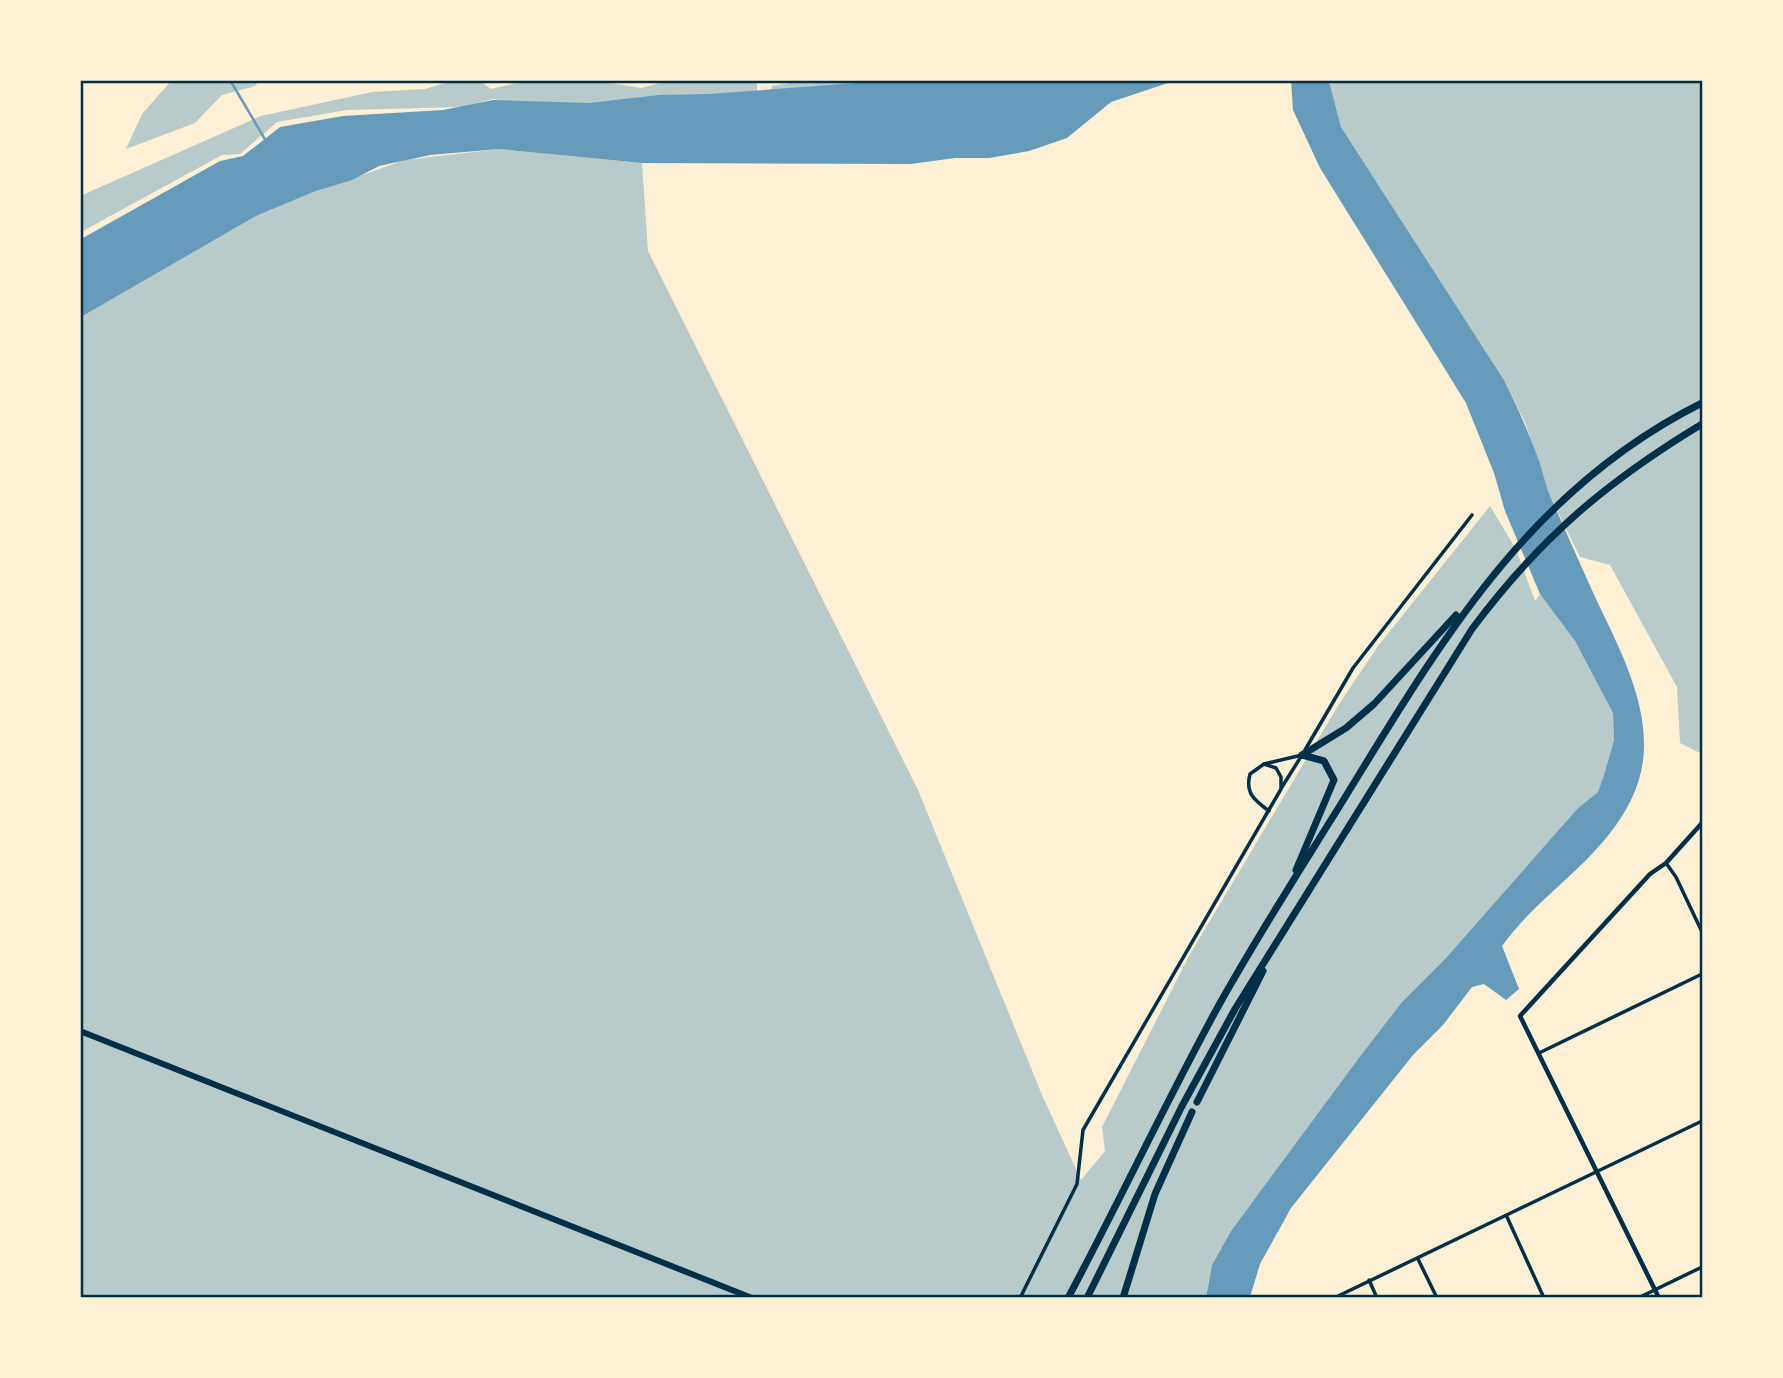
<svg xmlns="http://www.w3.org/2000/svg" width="1783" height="1378" font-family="Bitter,serif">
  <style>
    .green { fill: #b9caca }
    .water { fill: #669bbc }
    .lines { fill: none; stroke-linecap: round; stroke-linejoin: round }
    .stream { stroke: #669bbc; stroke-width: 2.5 }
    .minor { stroke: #003049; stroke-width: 3.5 }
    .tertiary { stroke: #003049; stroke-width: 4.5 }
    .primary { stroke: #003049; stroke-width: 6 }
    .motorway { stroke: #003049; stroke-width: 7 }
    .neatline { fill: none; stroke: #003049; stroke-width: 2.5 }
  </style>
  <rect width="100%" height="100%" fill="#fdf0d5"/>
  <g class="green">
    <path d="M172,80H259V81L255,86L222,95L195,123L126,149L142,114Z"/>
    <path d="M455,80L480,81L491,89L530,80L600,81L641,88L667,81H757V93L646,97L556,108L493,99L461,107L347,110L277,122L240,154L222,155L81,232L80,196L261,116L372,92L425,89Z"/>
    <path d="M802,81H904L770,95L772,86Z"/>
    <path d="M1329,81H1702V754L1680,743L1677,687L1610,565L1580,557L1549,494L1525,422L1504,380L1341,127Z"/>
    <path d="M499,149L642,163L648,251L918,790L1042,1095L1081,1180L1105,1151L1102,1127L1189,956L1339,704L1378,646L1490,506L1516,549L1535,601L1540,594L1575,641L1613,713L1614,740L1604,775L1598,792L1578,808L1446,958L1402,1002L1231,1231L1212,1265L1206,1297H81V317L256,216L316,191L405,160Z"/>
  </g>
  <g class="water">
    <path d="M896,80L1174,81L1111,102L1067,138L1029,151L989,158H955L911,164L642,163L499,149L430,155L379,166L352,180L316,191L256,216L81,317V239L220,161L243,156L280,127L343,116L443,110L493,100L589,103L659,95L709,94Z"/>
    <path d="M1291,81H1329L1341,127L1504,380C1517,406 1528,431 1538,458C1543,471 1545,485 1551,498C1566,532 1581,566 1596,599C1625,660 1665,732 1631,800C1601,861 1541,892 1502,946L1519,989L1506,1000L1484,984L1472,987L1443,1025L1413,1055L1291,1208L1260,1264L1250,1297L1206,1298L1212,1265L1231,1231L1359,1058L1402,1002L1446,958L1578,808L1598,792L1604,775L1614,740L1613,713L1575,641L1540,594L1505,511L1494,473L1466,403L1320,168L1293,110Z"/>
  </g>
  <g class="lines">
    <path class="stream" d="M230,80L266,141"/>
    <g class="minor">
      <path d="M1305,750L1353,668L1472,515"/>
      <path d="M1264,764L1302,755L1282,787"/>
      <path d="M1666,863L1676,877L1702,932"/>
      <path d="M1539,1053L1702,974"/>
      <path d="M1507,1217L1544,1298"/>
      <path d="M1418,1259L1437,1298"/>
      <path d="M1369,1280L1377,1298"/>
      <path d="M1020,1298L1077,1184L1083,1130L1281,789V777L1276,768L1264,764L1250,774C1245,793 1254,800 1269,811"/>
      <path d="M1334,1298L1702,1121"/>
      <path d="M1638,1298L1702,1267"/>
    </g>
    <path class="tertiary" d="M1659,1298L1520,1016L1650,874L1666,863L1702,823"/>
    <path class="primary" d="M80,1031L752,1298"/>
    <g class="motorway">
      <path d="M1302,755L1346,728L1374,704L1456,615"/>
      <path d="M1296,870L1334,780L1324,761L1302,755"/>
      <path d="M1197,1102L1263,971"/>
      <path d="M1068,1298C1118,1204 1163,1108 1214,1014C1254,941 1300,870 1344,799C1441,641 1529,489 1702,403"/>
      <path d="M1087,1298L1182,1106L1235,1009L1472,629C1540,538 1606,482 1702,424"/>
      <path d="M1123,1298L1155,1194L1192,1112"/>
    </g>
  </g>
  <rect width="1783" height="1378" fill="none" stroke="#fdf0d5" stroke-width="164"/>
  <rect x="82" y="82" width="1619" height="1214" class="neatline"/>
</svg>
